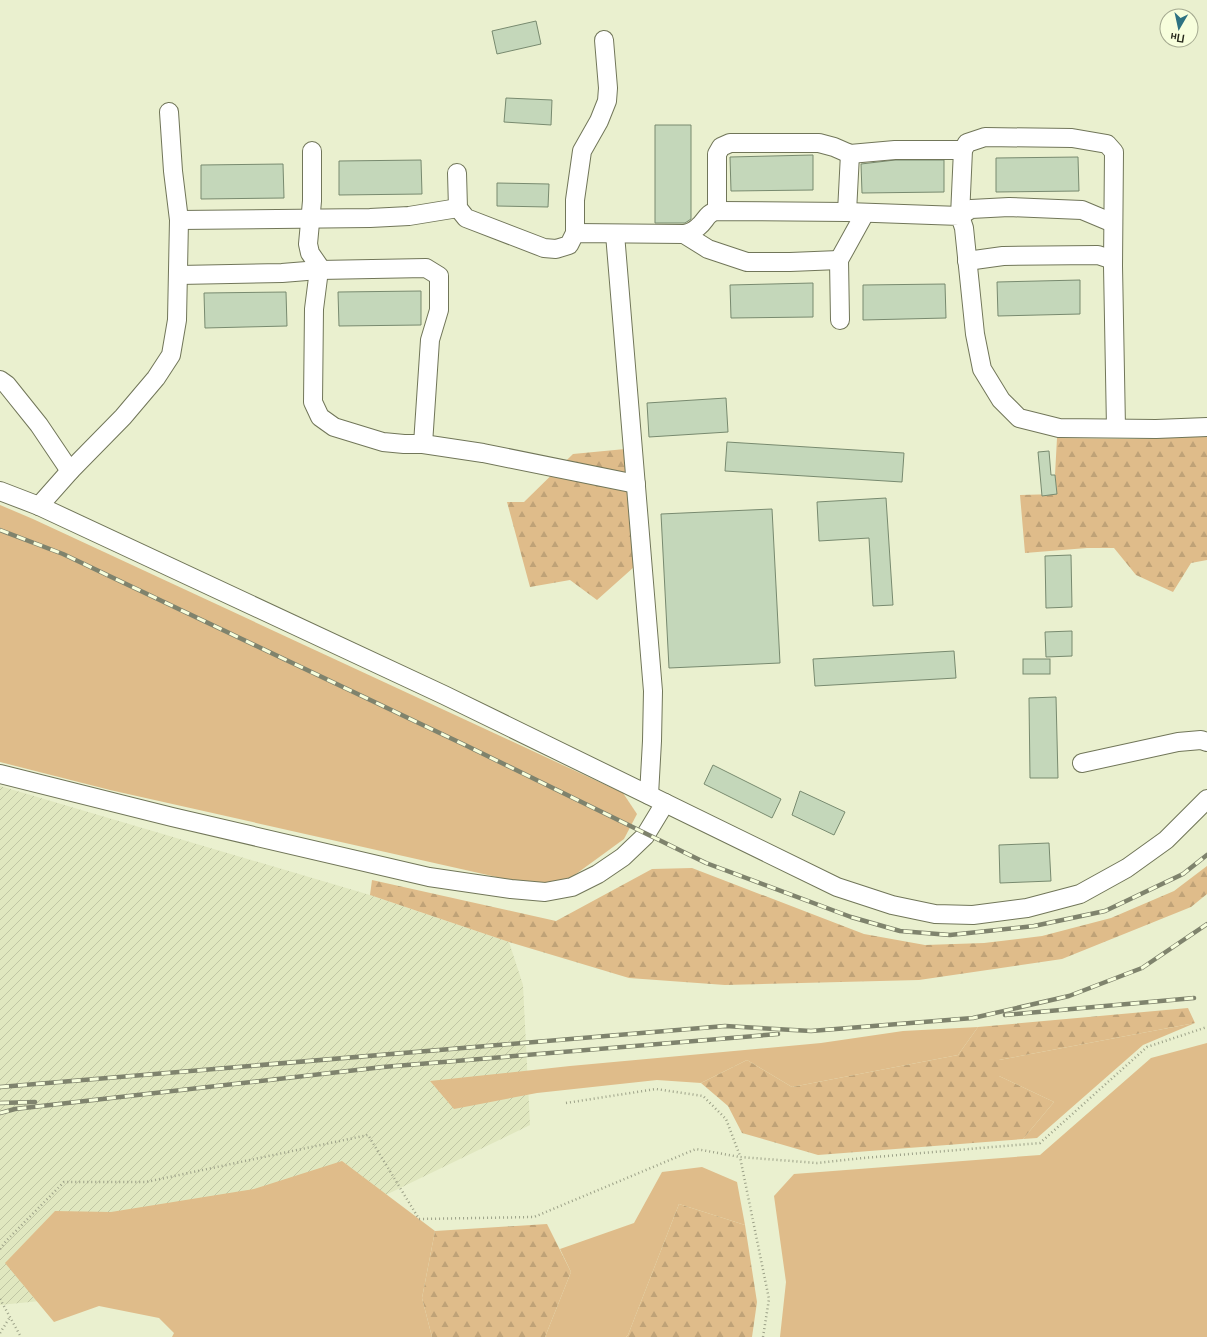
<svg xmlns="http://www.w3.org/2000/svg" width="1207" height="1337" font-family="Lato,sans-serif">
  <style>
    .industrial { fill: url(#industrial-furrows) }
    .grass { fill: #dfbc8a }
    .forest { fill: url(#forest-firs) }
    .building { fill: #c4d7ba; stroke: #788a6f }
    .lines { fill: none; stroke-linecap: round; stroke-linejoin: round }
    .minor-casing { stroke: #717659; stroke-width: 20 }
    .path { stroke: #9ca188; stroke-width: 2.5; stroke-dasharray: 1 3; stroke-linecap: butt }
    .minor { stroke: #fff; stroke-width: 18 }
    .rail-casing { stroke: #7f836d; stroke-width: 4.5 }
    .rail { stroke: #f7fedc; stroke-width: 3; stroke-dasharray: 9; stroke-linecap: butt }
  </style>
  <defs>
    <pattern id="industrial-furrows" width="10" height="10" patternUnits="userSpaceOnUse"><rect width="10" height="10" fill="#e0e7bf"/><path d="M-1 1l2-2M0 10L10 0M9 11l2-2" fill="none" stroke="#c0c6a4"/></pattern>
    <pattern id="forest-firs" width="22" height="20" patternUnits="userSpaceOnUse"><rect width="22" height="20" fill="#dfbc8a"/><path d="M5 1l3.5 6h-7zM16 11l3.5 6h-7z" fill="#bfa277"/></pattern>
  </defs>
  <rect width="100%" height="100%" fill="#eaf0cf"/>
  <path class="industrial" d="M0,786L370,895L509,942L523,985L530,1125L200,1285L0,1305Z"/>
  <g class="grass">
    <path d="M0,505L33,519L623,793L637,814L624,839L565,882H519L110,790L0,762Z"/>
    <path d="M1195,1023L1143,1045L1037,1138L1023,1139L1054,1102L999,1076V1060Z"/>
    <path d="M978,1027L958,1055L792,1087L747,1060L701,1083L657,1080L537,1093L454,1109L430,1081L570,1066L821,1043L903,1031Z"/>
    <path d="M1207,1043V1337H780L786,1282L774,1196L794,1174L1040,1155L1151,1058Z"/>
    <path d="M342,1161L435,1231L422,1298L432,1337H172L174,1333L159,1318L99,1306L54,1322L5,1263L55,1211L111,1212L254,1189Z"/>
    <path d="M702,1167L737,1182L745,1225L679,1204L628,1335L626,1337H545L571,1272L560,1249L634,1223L662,1172Z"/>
  </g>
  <g class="forest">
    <path d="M1207,436V560L1191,563L1173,592L1136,575L1114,548H1087L1025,553L1020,495L1057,494L1055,475L1057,438L1134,439Z"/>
    <path d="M625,449L634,567L597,600L570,580L530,587L507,502H524L573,454Z"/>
    <path d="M1207,866V894L1191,907L1062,959L919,980L725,985L629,978L509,942L370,895L372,880L556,921L652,869L692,868L864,934L925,945L984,943L1042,936L1111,918L1174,891Z"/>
    <path d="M1188,1008L1195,1023L999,1060V1076L1054,1102L1023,1139L818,1155L742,1133L728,1106L701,1083L747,1060L792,1087L958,1055L978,1027Z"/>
    <path d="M679,1204L745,1225L757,1302L752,1337H626L628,1335Z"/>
    <path d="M547,1224L571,1272L545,1337H432L422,1298L435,1231Z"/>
  </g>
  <g class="building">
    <path d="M536,21L541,44L497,54L492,31Z"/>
    <path d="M506,98L552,100L551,125L504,122Z"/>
    <path d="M655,125H691V219L685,223H655Z"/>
    <path d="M813,155V190L731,191L730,157Z"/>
    <path d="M1078,157L1079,191L996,192V158Z"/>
    <path d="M421,160L422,194L339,195V161Z"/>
    <path d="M895,160H944V192L862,193L861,164Z"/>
    <path d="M283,164L284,198L201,199V165Z"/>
    <path d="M497,183L549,184L548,207L497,206Z"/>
    <path d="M1080,280V314L998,316L997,282Z"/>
    <path d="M813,283V317L731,318L730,285Z"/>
    <path d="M945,284L946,318L863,320V285Z"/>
    <path d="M421,291V325L339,326L338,292Z"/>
    <path d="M286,292L287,326L205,328L204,293Z"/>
    <path d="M726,398L728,432L649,437L647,403Z"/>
    <path d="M727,442L904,453L902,482L725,471Z"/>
    <path d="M1049,451L1051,475H1055L1057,494L1042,496L1038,452Z"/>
    <path d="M886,498L893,605L873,606L869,538L819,541L817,502Z"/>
    <path d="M772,509L780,663L669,668L661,514Z"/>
    <path d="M1071,555L1072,607L1046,608L1045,556Z"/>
    <path d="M1072,631V656L1046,657L1045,632Z"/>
    <path d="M954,651L956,678L815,686L813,659Z"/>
    <rect x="1023" y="659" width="27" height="15"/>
    <path d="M1056,697L1058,778H1030L1029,698Z"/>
    <path d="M713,765L781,799L772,818L704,784Z"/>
    <path d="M800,791L845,812L834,835L792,815Z"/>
    <path d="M1049,843L1051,881L1000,883L999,845Z"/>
  </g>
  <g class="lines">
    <defs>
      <g id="minor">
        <path d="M312,151V201L308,244L310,253L319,266V270L314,309L313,402L320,417L334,427L383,442L404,444H423L483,453L636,484"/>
        <path d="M457,173L458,208L466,218L544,248L556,249L569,245L575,233L684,234C689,233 694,231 698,227C706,221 706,213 717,211L847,212L960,216L964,228L975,334L982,369L1001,400L1019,418L1059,428L1156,429L1207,427"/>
        <path d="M717,211V154L721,147L730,143H819L834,147L850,154L895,150H963"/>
        <path d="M847,212L850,154"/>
        <path d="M960,216L963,150L967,143L985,137L1072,138L1107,144L1114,152L1113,266L1116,428"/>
        <path d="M960,216L971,209L1009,207L1082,210L1113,223"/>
        <path d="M179,220L370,218L409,216L458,208"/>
        <path d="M575,233V200L582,151L599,121L607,101L608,88L604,40"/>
        <path d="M615,234L653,691L652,741L649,795"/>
        <path d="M684,234L708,249L747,262H790L839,260"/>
        <path d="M967,261L1003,256L1098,255L1113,260"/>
        <path d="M179,275L282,273L319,270L426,268L439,276V310L430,340L423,444"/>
        <path d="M840,320L839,260L865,213"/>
        <path d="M0,380L7,385L39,425L70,471"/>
        <path d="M0,491L39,506L444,695L837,887L892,905L935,914L973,915L1027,908L1080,894L1127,868L1166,840L1207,799"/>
        <path d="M39,506L70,471L123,417L156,378L171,355L177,320L179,220L173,171L169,112"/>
        <path d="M1082,763L1178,742L1201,740L1207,742"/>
        <path d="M0,774L172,817L429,877L511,889L545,892L572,887L598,874L623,857L645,836L665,803"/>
      </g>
    </defs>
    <use href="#minor" class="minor-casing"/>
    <g class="path">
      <path d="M566,1103L656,1089L703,1096L726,1119L740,1156"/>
      <path d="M0,1249L6,1241L64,1182H146L368,1135L419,1219L534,1217L696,1149L740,1157"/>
      <path d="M0,1299L21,1337"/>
      <path d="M0,1333L10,1317"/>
      <path d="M763,1337L769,1299L740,1157L817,1163L863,1158L1040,1143L1147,1047L1207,1027"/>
    </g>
    <use href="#minor" class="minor"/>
    <defs>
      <g id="rail">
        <path d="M0,530L63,554L465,745L706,863L851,917L900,931L950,935L1034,926L1105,911L1183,874L1207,855"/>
        <path d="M1005,1015L1194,998"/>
        <path d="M0,1087L725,1026L811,1031L973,1018L1069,996L1142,968L1207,924"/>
        <path d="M0,1103L35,1102"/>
        <path d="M0,1113L15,1109L383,1067L778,1034"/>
      </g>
    </defs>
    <use href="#rail" class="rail-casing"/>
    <use href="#rail" class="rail"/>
  </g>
  <g transform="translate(1179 28) rotate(189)"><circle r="19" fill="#f7fedc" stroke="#a4a990"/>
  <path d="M0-3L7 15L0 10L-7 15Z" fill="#2e7382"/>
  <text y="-6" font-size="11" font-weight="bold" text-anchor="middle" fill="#27291d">Пн</text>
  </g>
</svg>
